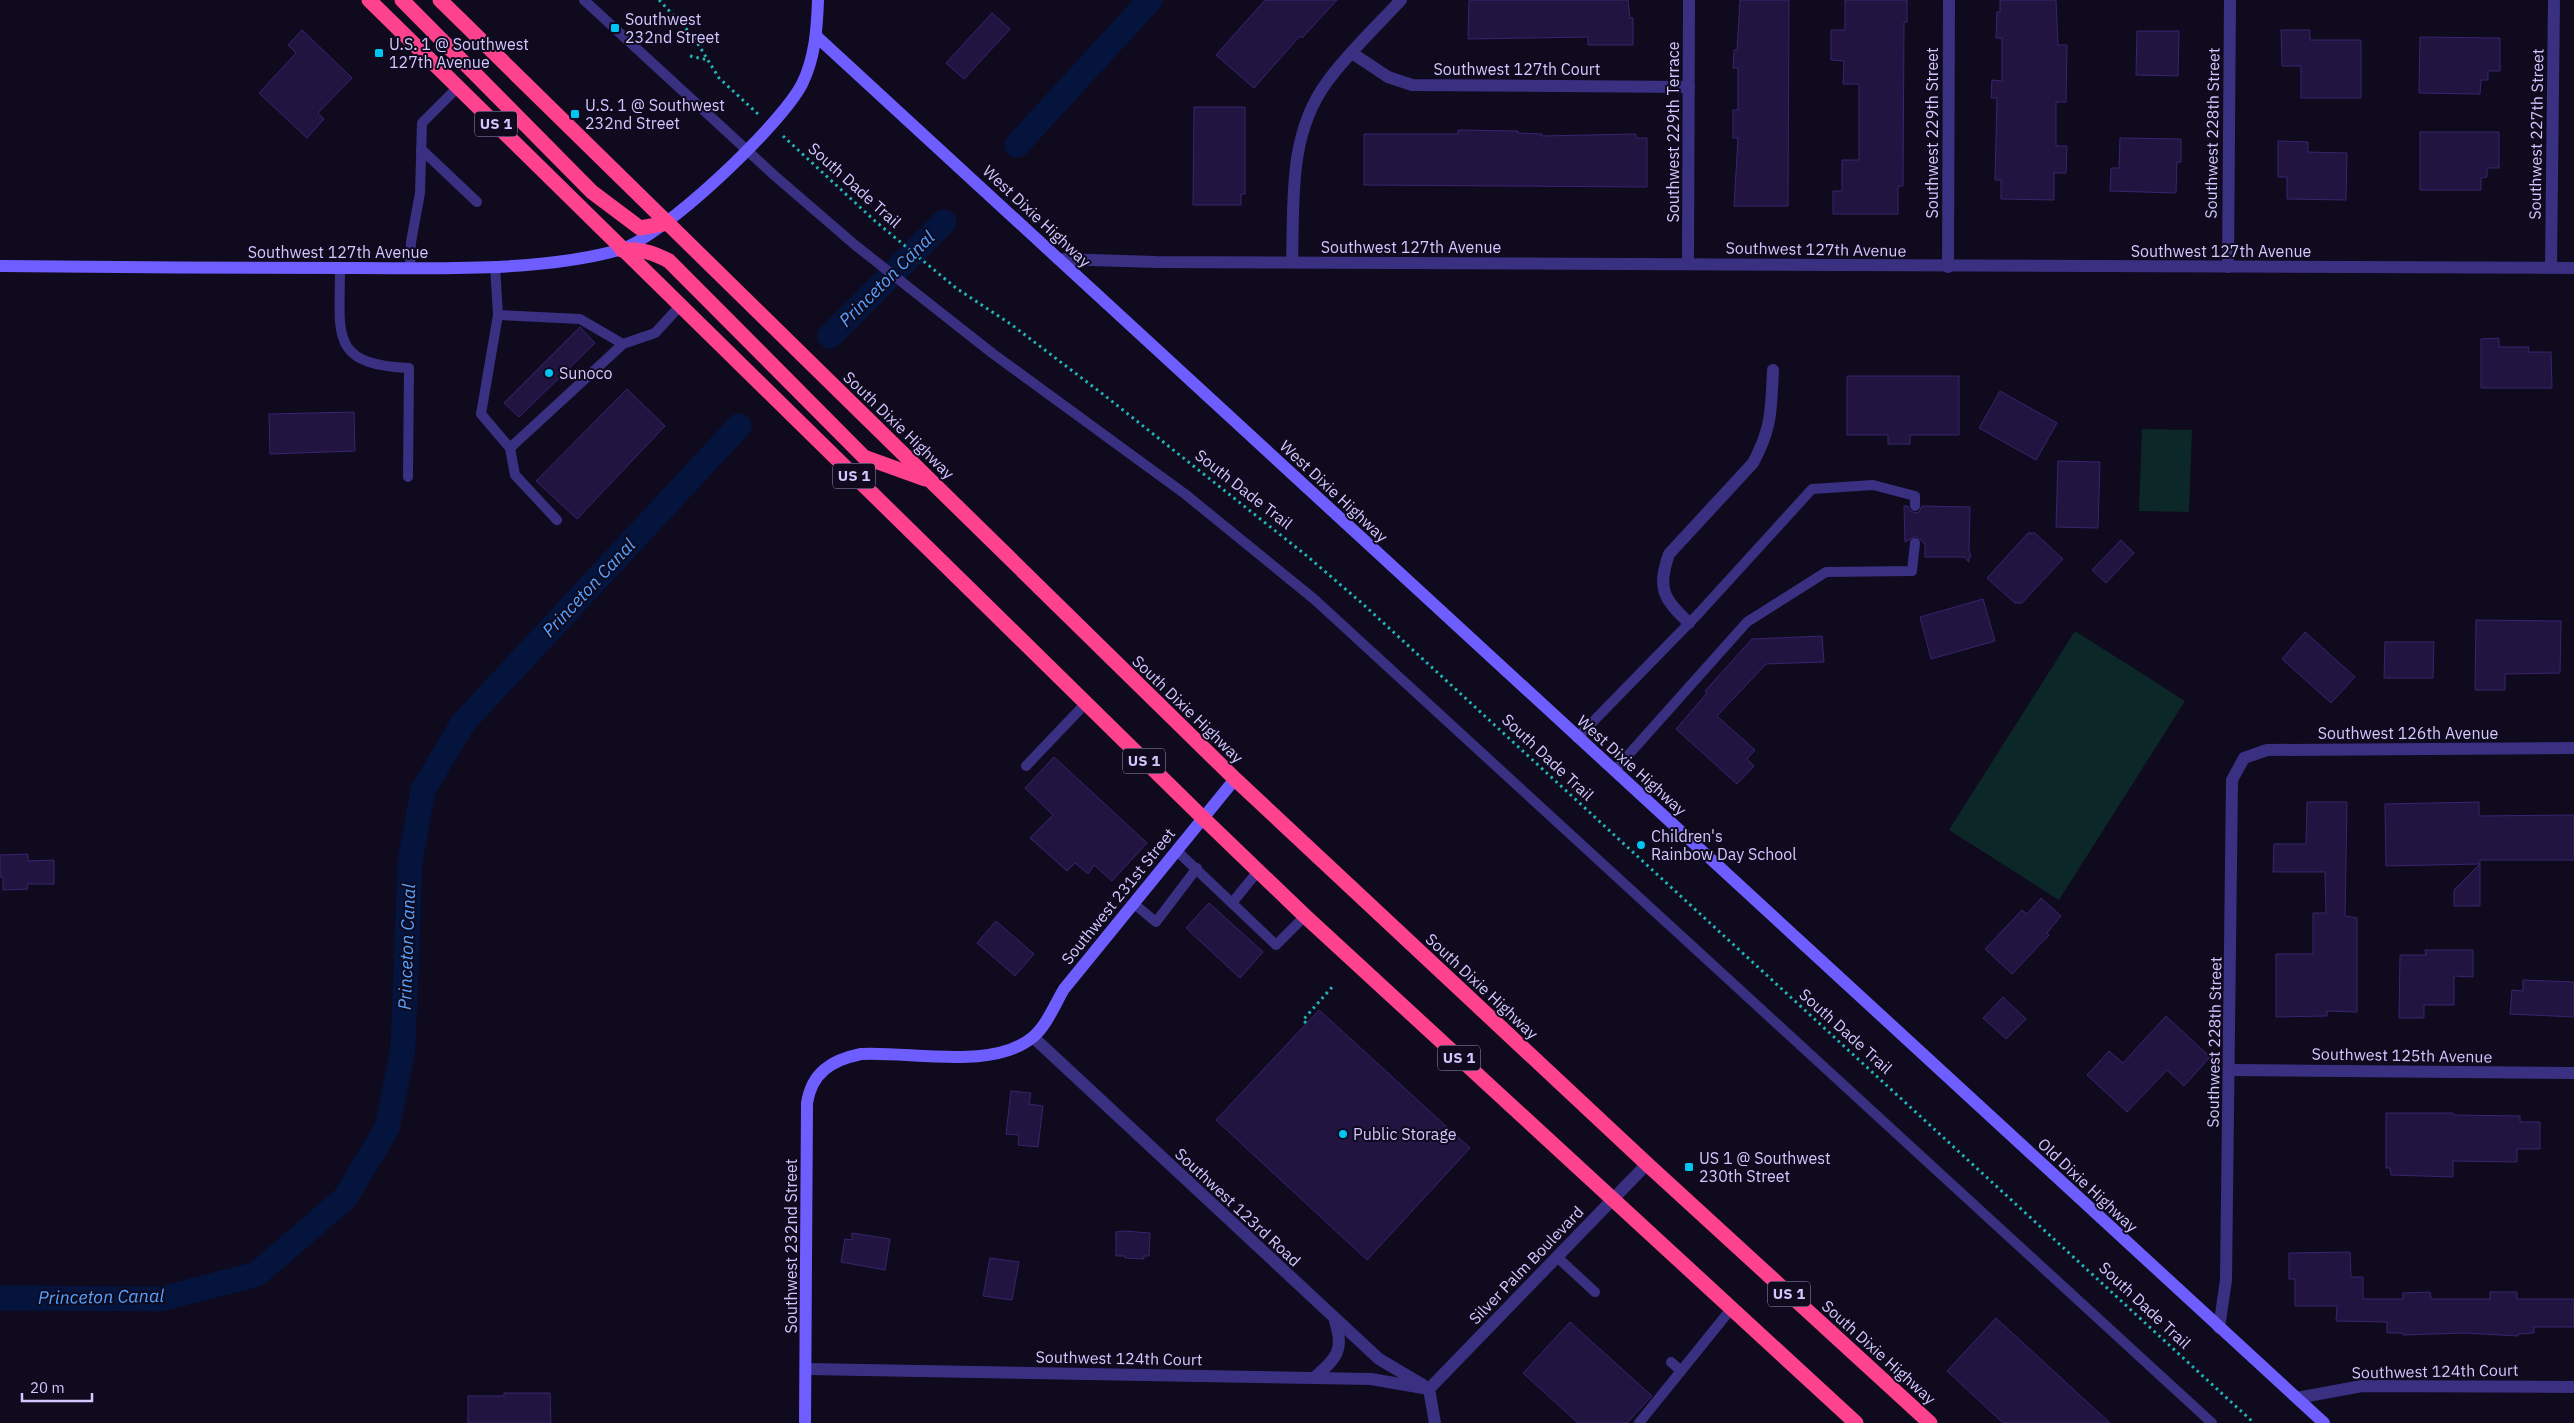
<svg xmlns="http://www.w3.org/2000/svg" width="2574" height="1423" font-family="'IBM Plex Sans',sans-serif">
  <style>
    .green { fill: #0c2728 }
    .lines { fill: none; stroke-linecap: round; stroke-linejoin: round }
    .canal { stroke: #04143d; stroke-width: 25 }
    .building { fill: #211441; stroke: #39246f }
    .path { stroke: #21b5b8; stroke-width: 3; stroke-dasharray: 2.5 4; stroke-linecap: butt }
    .lane { stroke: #3a3082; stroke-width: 10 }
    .street { stroke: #3a3082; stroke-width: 12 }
    .secondary { stroke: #6f5eff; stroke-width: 12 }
    .highway { stroke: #ff428d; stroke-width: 15 }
    .poi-dot { fill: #00c5f2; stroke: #0f0a1e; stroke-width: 2 }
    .labels { text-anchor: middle; stroke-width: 4; stroke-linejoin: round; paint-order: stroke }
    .shield { fill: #0f0a1e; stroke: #988ebc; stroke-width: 1 }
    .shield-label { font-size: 15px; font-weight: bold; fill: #d2c7ff }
    .poi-label { font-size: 16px; fill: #d2c7ff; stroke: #0f0a1e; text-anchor: start }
    .street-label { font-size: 16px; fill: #d2c7ff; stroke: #0f0a1e }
    .water-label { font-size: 18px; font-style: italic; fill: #55a2ff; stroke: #0f0a1e }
  </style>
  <rect width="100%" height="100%" fill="#0f0a1e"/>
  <g class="green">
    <path d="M2142,429L2192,430L2189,512L2139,511Z"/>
    <path d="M2075,631L2185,701L2059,900L1949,830Z"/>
  </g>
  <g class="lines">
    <g class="canal">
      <path d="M1017,145L1150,0"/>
      <path d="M830,336L944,222"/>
      <path d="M0,1298L161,1299L257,1274L345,1198L387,1128L403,1049L410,862L423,790L463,723L739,426"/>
    </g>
  </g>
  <g class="building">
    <path d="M1265,0H1337L1302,38L1300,36L1254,88L1216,55Z"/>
    <path d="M1469,0H1628L1630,18H1633V45H1588V37L1468,39Z"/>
    <path d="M1740,0H1789L1788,206H1734L1738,138H1733V110H1738V68H1733L1734,50H1737Z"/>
    <path d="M1845,0H1907V22H1904L1903,186H1898V214H1833V191H1842V160H1859V84H1843L1844,61L1831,60V30H1845Z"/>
    <path d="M2000,0H2056L2058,45H2067L2066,102H2056V146H2067L2066,173H2054V200L2001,199V180H1995L1997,98H1991L1992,80L2002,81V38H1996L1997,12H2000Z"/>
    <path d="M992,13L1010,29L964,79L946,63Z"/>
    <path d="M302,30L352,78L318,113L324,119L307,138L259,93L296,53L288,45Z"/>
    <path d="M2281,30H2310V40H2361V98H2301V66H2282Z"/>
    <path d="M2137,31H2179L2178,76L2136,75Z"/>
    <path d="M2420,37L2500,38V71H2488V80H2481L2480,94L2419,93Z"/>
    <path d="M1194,107H1245V194H1241V205H1193Z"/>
    <path d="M1458,130L1518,131V133L1542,134V136L1636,134V138H1647V187L1364,185V134H1458Z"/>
    <path d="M2420,132H2499V168H2487V177L2481,178V190H2420Z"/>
    <path d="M2120,138L2181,139V162H2177L2176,193L2110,191L2111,168H2119Z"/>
    <path d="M2278,141L2308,142V152L2347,153L2346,200L2287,199V177H2278Z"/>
    <path d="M580,327L595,343L519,417L504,403Z"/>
    <path d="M2499,338V347H2529L2528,352H2551L2552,388H2481V339Z"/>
    <path d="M1847,376H1959V435H1910V444H1888V435H1847Z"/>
    <path d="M627,389L665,426L577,519L536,481Z"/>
    <path d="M2000,391L2057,423L2036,460L1979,428Z"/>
    <path d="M354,412L355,451L270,454L269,414Z"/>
    <path d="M2058,461L2100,462L2098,528L2056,527Z"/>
    <path d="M1904,506H1908L1909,510L1915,513L1919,512L1922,506L1970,507L1969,550L1971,557H1969V562L1964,557H1925V544L1916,536L1905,542Z"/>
    <path d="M2028,533H2035L2063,559L2022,603H2015L1987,578Z"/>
    <path d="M2121,540L2134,553L2106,583L2092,570Z"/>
    <path d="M1983,599L1995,641L1931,659L1920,617Z"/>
    <path d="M2476,620L2561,621L2560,673L2505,674V690H2475Z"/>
    <path d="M2305,632L2355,677L2331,703L2282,659Z"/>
    <path d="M1822,636L1824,662L1766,664L1717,716L1755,750L1747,759L1754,766L1737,784L1676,729L1707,693L1705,691L1752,639Z"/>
    <path d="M2385,642H2434L2433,678H2384Z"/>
    <path d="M1054,757L1147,843L1112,881L1094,865L1088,874L1075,863L1067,871L1030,838L1053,815L1025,788Z"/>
    <path d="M2307,802H2347L2345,916L2357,918V1012L2327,1011V1016L2276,1017V954H2313V913H2326L2325,872H2273L2274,844H2306Z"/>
    <path d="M2479,802V816L2574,815V860H2480V864L2386,866L2385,804Z"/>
    <path d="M28,854V861L54,860V884H27L28,889L3,890V877H0V855Z"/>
    <path d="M2480,864V906H2454V890Z"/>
    <path d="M2041,898L2061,916L2047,933L2049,935L2012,974L1985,949L2022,910L2027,914Z"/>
    <path d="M1209,903L1263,952L1240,978L1186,928Z"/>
    <path d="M996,921L1034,954L1015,976L977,943Z"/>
    <path d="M2425,950H2473V977L2454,976V1005H2424V1018H2399L2400,955H2426Z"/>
    <path d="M2523,980L2574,982V1017L2510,1014L2512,990L2523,991Z"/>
    <path d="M2003,997L2026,1019L2006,1039L1983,1018Z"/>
    <path d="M1319,1010L1470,1148L1367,1260L1216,1120Z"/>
    <path d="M2166,1016L2210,1057L2184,1086L2167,1070L2127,1112L2087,1075L2109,1051L2123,1063Z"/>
    <path d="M1011,1091L1031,1093L1029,1104L1043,1106L1038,1147L1018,1145L1019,1135L1006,1134Z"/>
    <path d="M2386,1113H2453V1115L2520,1116V1122H2540V1149H2517V1162L2453,1161V1177L2391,1175L2390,1168H2386Z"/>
    <path d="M1124,1231L1150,1233L1149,1256H1144V1259L1125,1258V1256H1116V1232Z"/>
    <path d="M852,1233L890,1239L885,1270L841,1262L845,1239L852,1240Z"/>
    <path d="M2350,1252L2351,1277H2363V1299H2403V1293L2430,1292L2431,1299H2490V1292H2517V1299H2574V1327H2534V1333L2518,1334V1336L2464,1333L2403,1335V1333H2387V1322L2336,1321L2337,1306H2295V1279H2289V1253Z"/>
    <path d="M990,1258L1019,1262L1012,1300L983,1296Z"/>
    <path d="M1996,1318L2110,1423H2003L1947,1371Z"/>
    <path d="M1570,1322L1652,1396L1627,1423H1578L1523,1373Z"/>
    <path d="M504,1393H550L551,1423H468V1396H504Z"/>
  </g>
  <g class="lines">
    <g class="path">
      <path d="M659,0L693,36L719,78L758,114"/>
      <path d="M690,56L708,60"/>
      <path d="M783,136L875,221L956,288L1012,325L1104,395L1307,556L1364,605L2254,1423"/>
      <path d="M1306,1023L1303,1020L1333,986"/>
    </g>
    <g class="lane">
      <path d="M584,0L775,176L855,245L992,353L1185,494L1314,599L2212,1423"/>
      <path d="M421,149L477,202"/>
      <path d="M495,266L498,315"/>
      <path d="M340,268C340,334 329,365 409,368L408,477"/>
      <path d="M410,268L411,242L420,193L422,123L458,87"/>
      <path d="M623,344L580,319L498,315L481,414L510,448L623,344L655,333L680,306"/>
      <path d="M510,448L515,475L557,520"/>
      <path d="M1577,738L1699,613L1812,489L1873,485L1915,496V506"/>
      <path d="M1026,766L1086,703"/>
      <path d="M1614,771L1747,622L1826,572L1912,571L1915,543"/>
      <path d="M1177,851L1276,945L1305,916"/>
      <path d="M1133,903L1156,922L1197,868"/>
      <path d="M1232,903L1258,871"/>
      <path d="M1557,1257L1595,1292"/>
      <path d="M1671,1362L1681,1371"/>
      <path d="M1639,1423L1731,1309"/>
    </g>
    <g class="street">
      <path d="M1352,53L1388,77L1412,85L1689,87"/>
      <path d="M1058,259L1156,262L2574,268"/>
      <path d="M1292,262C1294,201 1288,135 1327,82C1348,53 1376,27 1401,0"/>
      <path d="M1688,264L1689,0"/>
      <path d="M1948,267L1949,0"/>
      <path d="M2228,267L2230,0"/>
      <path d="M2551,268L2554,0"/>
      <path d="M1689,623C1663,598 1657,589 1669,554L1753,463C1772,428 1771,410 1773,370"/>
      <path d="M1033,1037L1379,1359L1423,1385"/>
      <path d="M2230,1070L2574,1073"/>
      <path d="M2219,1328L2226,1280L2232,780L2244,758L2267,750L2574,748"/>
      <path d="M807,1369L1371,1379L1429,1389"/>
      <path d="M1314,1378C1336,1358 1345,1351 1335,1321"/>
      <path d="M1429,1389L1647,1164"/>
      <path d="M1429,1389L1435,1423"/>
      <path d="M2297,1398L2362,1386L2574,1387"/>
    </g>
    <g class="secondary">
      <path d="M816,36L2324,1423"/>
      <path d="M0,266C119,267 237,268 356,268C439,268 539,272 619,250C662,238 781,125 802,84C815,58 817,29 818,0"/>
      <path d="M805,1423L807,1103C812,1072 832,1060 861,1054C910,1051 993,1071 1033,1037C1047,1025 1055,1004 1064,989L1235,779"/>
    </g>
    <g class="highway">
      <path d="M369,0L1203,818L1305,916L1856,1423"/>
      <path d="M402,0L592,192L640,228L668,223"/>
      <path d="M440,0L1235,779L1647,1164L1930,1423"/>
      <path d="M622,250C641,249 652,252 669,261L864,457L925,479"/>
    </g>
  </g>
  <g class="poi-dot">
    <rect x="610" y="23" width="10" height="10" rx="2.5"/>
    <rect x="374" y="48" width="10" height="10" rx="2.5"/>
    <rect x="570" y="109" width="10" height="10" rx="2.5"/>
    <circle cx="549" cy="373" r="5"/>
    <circle cx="1641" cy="845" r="5"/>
    <circle cx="1343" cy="1134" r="5"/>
    <rect x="1684" y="1162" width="10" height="10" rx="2.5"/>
  </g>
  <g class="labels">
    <g class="shield">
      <rect x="475" y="111.5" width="42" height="25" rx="4"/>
      <rect x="833" y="463.5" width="42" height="25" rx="4"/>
      <rect x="1123" y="748.5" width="42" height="25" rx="4"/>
      <rect x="1438" y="1045.5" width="42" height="25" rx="4"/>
      <rect x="1768" y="1281.5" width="42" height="25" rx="4"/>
    </g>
    <g class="shield-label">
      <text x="496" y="129">US 1</text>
      <text x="854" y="481">US 1</text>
      <text x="1144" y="766">US 1</text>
      <text x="1459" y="1063">US 1</text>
      <text x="1789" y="1299">US 1</text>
    </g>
    <g class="poi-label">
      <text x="625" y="25">Southwest<tspan x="625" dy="18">232nd Street</tspan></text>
      <text x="389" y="50">U.S. 1 @ Southwest<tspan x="389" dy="18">127th Avenue</tspan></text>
      <text x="585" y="111">U.S. 1 @ Southwest<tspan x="585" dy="18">232nd Street</tspan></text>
      <text x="559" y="379">Sunoco</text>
      <text x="1651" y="842">Children's<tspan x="1651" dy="18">Rainbow Day School</tspan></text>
      <text x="1353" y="1140">Public Storage</text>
      <text x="1699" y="1164">US 1 @ Southwest<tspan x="1699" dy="18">230th Street</tspan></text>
    </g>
    <g class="street-label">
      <text x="1517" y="75">Southwest 127th Court</text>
      <text transform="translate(1673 132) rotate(-90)" y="6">Southwest 229th Terrace</text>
      <text transform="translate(1932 133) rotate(-90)" y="6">Southwest 229th Street</text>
      <text transform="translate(2212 133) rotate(-89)" y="6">Southwest 228th Street</text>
      <text transform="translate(2536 134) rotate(-89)" y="6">Southwest 227th Street</text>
      <text transform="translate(855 185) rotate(42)" y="6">South Dade Trail</text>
      <text transform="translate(1037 216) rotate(43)" y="6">West Dixie Highway</text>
      <text x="1411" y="253">Southwest 127th Avenue</text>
      <text transform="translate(1816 249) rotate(1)" y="6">Southwest 127th Avenue</text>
      <text x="2221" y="257">Southwest 127th Avenue</text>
      <text x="338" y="258">Southwest 127th Avenue</text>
      <text transform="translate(899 425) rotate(44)" y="6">South Dixie Highway</text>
      <text transform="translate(1244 489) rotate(38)" y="6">South Dade Trail</text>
      <text transform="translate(1334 491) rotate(43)" y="6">West Dixie Highway</text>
      <text transform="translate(1188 709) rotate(44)" y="6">South Dixie Highway</text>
      <text x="2408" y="739">Southwest 126th Avenue</text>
      <text transform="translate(1548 757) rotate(43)" y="6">South Dade Trail</text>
      <text transform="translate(1632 765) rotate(42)" y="6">West Dixie Highway</text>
      <text transform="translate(1118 896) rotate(-51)" y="6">Southwest 231st Street</text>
      <text transform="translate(1482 986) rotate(43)" y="6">South Dixie Highway</text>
      <text transform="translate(1846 1031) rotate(42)" y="6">South Dade Trail</text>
      <text transform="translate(2214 1042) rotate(-89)" y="6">Southwest 228th Street</text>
      <text transform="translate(2402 1055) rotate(1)" y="6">Southwest 125th Avenue</text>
      <text transform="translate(2088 1185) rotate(43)" y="6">Old Dixie Highway</text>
      <text transform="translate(1238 1207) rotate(43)" y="6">Southwest 123rd Road</text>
      <text transform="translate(791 1246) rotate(-90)" y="6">Southwest 232nd Street</text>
      <text transform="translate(1526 1265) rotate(-46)" y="6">Silver Palm Boulevard</text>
      <text transform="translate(2145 1305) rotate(43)" y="6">South Dade Trail</text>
      <text transform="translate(1879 1352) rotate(42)" y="6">South Dixie Highway</text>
      <text transform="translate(1119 1358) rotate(1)" y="6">Southwest 124th Court</text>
      <text transform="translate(2435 1371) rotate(-1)" y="6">Southwest 124th Court</text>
    </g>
    <g class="water-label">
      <text transform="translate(887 279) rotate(-45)" y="6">Princeton Canal</text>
      <text transform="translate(589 588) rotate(-47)" y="6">Princeton Canal</text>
      <text transform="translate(407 947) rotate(-88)" y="6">Princeton Canal</text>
      <text transform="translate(101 1297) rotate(-1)" y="6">Princeton Canal</text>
    </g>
  </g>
  <path d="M22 1393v8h70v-8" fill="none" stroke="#d2c7ff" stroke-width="2.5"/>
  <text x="30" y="1393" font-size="15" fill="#d2c7ff" stroke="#0f0a1e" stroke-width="4" paint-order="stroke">20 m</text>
</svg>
